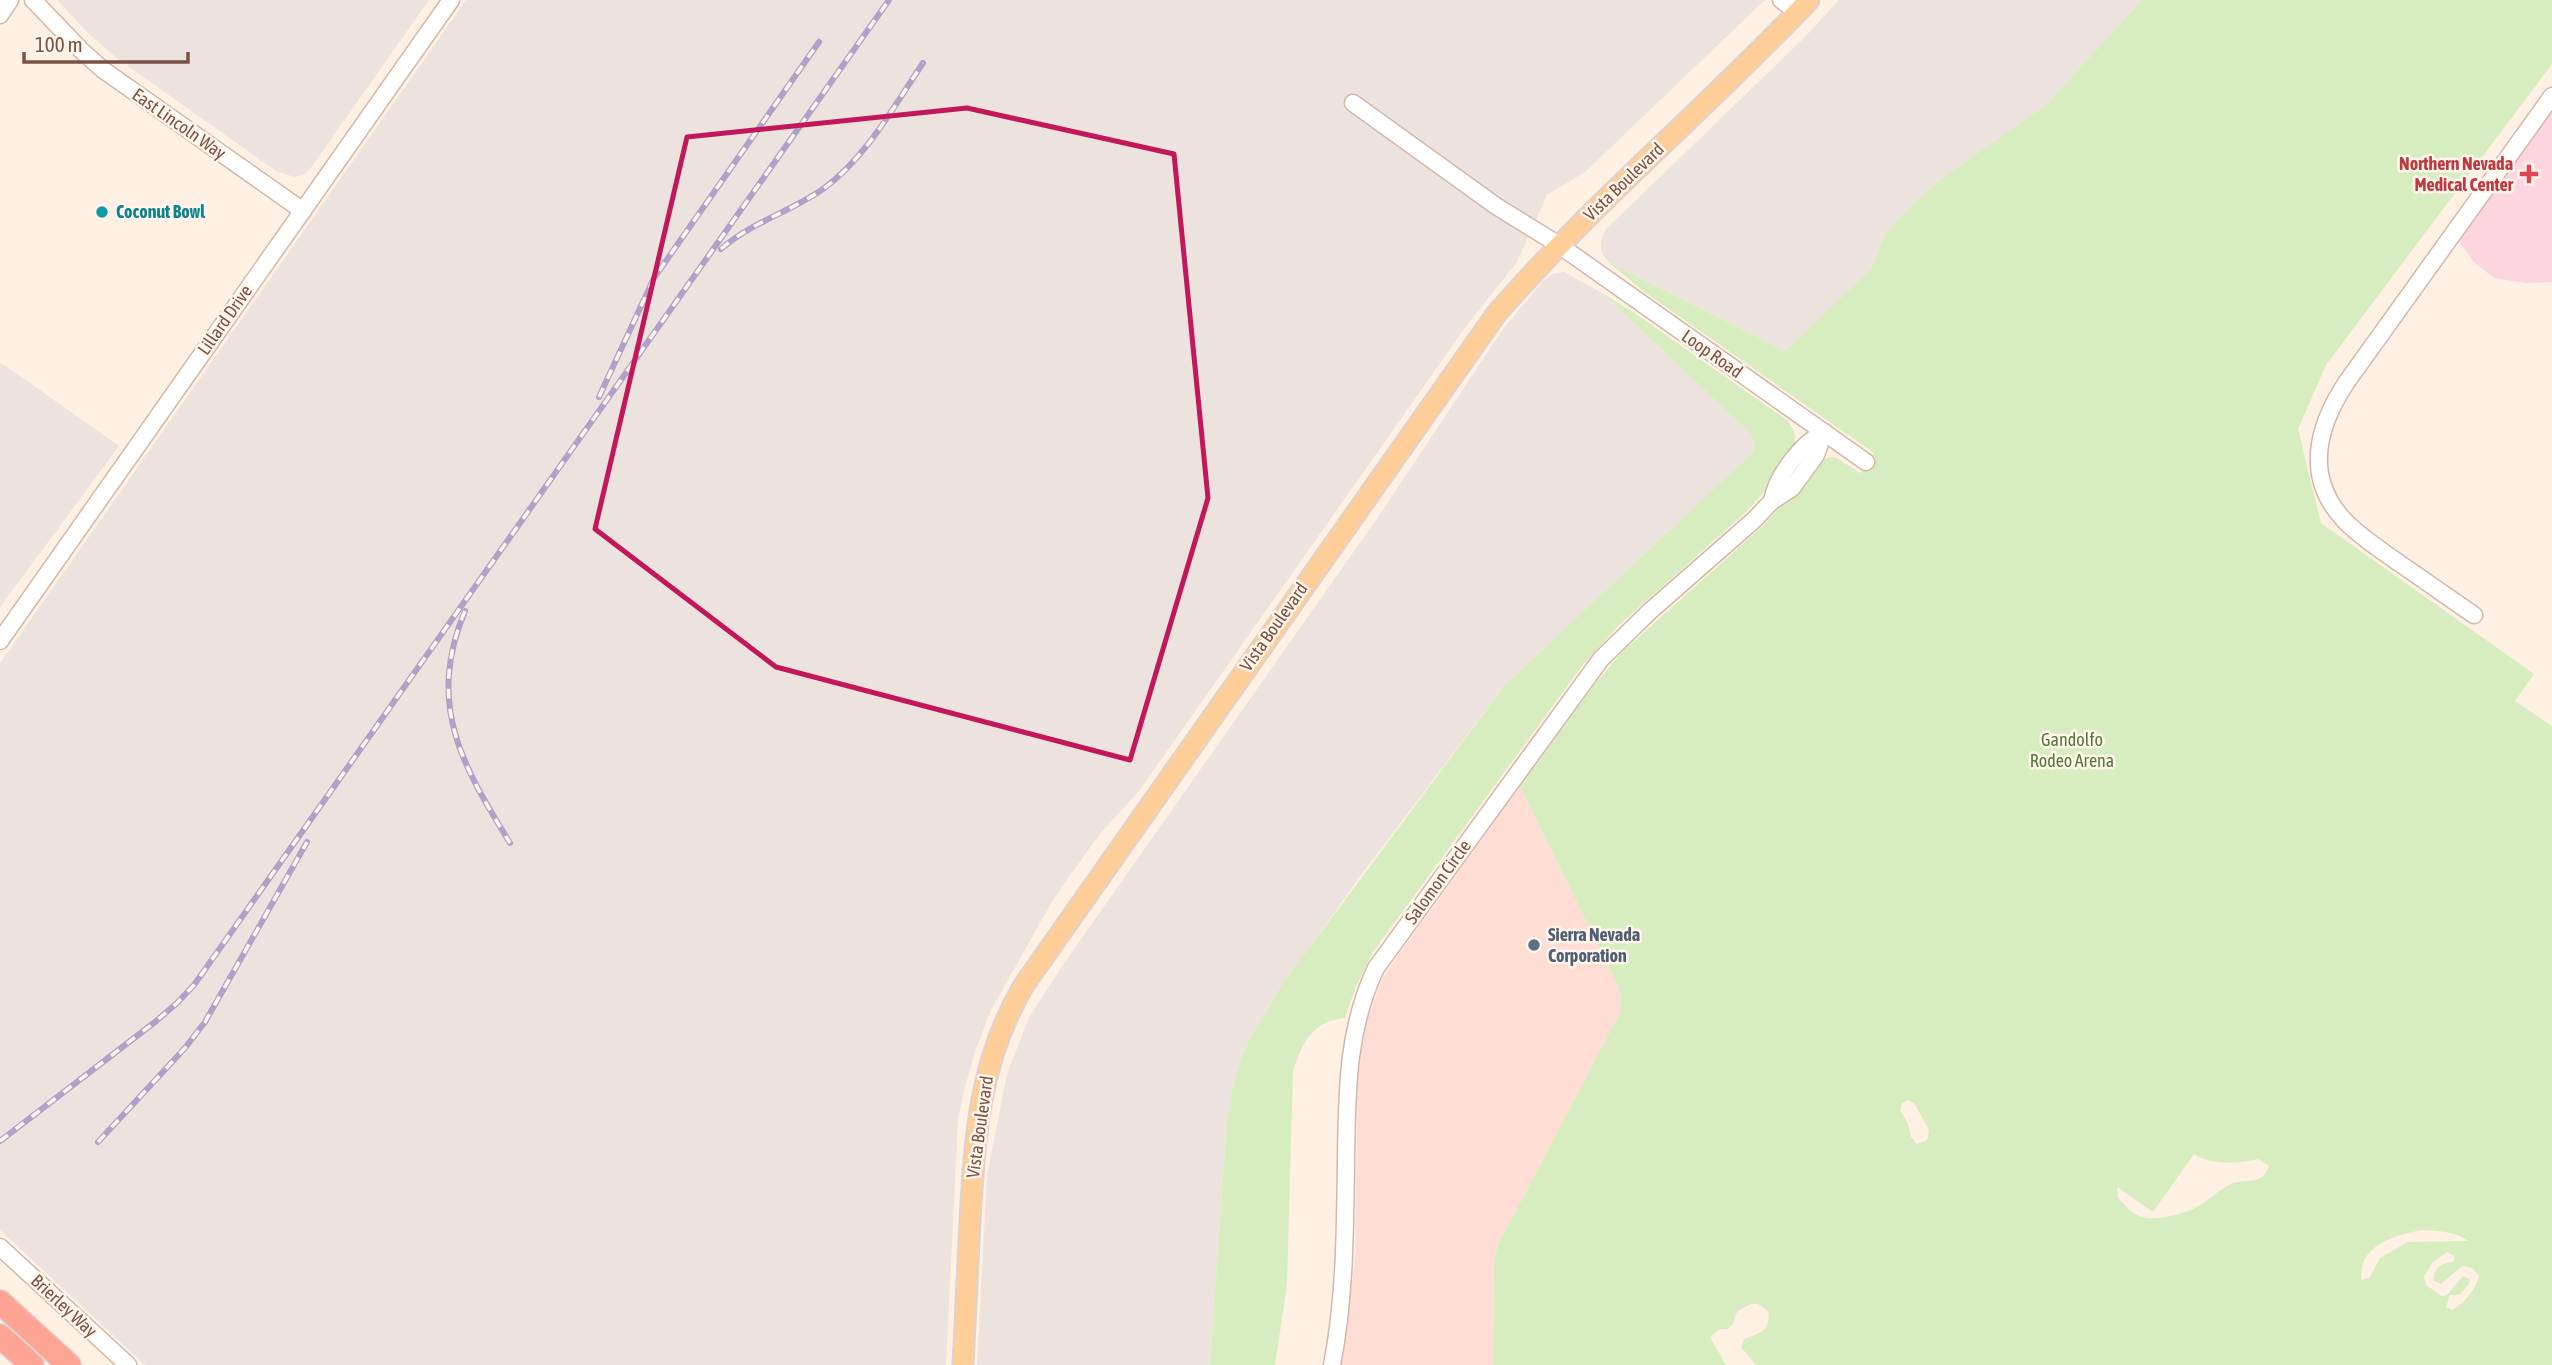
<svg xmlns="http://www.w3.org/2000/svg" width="2552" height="1365" font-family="'Asap Condensed',sans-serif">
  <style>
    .commercial { fill: #ffddd5 }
    .industrial { fill: #ede3de }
    .medical { fill: #fdd5de }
    .green { fill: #d7edc0; fill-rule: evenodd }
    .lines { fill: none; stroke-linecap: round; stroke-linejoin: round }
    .minor-casing { stroke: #d2b8aa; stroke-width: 19 }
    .major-casing { stroke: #dcd2cf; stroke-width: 23 }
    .highway-casing { stroke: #dcd2cf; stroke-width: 26 }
    .minor { stroke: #fff; stroke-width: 16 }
    .major { stroke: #ffce98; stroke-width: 19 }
    .highway { stroke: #fda494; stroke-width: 23 }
    .rail-casing { stroke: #b1a0c8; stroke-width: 6 }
    .rail { stroke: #fff5ea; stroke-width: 3.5; stroke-dasharray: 10; stroke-linecap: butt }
    .marked { fill: none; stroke: #c2185b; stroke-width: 5; stroke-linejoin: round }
    .health-dot { fill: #e0444e; stroke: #fff5ea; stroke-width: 2.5 }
    .culture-dot { fill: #0f9aa8; stroke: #fff5ea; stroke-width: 2.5 }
    .service-dot { fill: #5c6f8a; stroke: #fff5ea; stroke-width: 2.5 }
    .labels { text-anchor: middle; stroke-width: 5; stroke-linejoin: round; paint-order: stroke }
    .street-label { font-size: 18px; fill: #785346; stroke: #fff5ea }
    .health-label { font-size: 18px; font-weight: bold; fill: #be3a42; stroke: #fff5ea; text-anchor: end }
    .culture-label { font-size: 18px; font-weight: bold; fill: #0d838f; stroke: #fff5ea; text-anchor: start }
    .park-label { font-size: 18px; fill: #54793b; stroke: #fff5ea }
    .service-label { font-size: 18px; font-weight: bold; fill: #4e5e75; stroke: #fff5ea; text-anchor: start }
  </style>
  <rect width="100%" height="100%" fill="#fef0e2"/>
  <path class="commercial" d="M1520,787L1618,986L1621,996L1619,1014L1498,1245L1494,1260L1493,1365H1342L1355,1259L1358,1064L1367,1019L1382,980L1392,964Z"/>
  <g class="industrial">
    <path d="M57,0H429L310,169L303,175L294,177L276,171L118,59L90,35Z"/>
    <path d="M466,0H1765L1585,172L1547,195L1517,262L1467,325L1139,791L1099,835L1054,898L991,1010L976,1049L964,1090L958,1119L946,1365H145L0,1230V663Z"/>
    <path d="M1839,0H2142L2046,105L1946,175L1914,203L1885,234L1871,269L1785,351L1608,262L1601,251V242L1605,230L1803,39Z"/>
    <path d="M1564,272L1602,293L1748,431L1753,437L1755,445L1753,452L1505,685L1361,875L1269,1005L1243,1054L1234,1082L1227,1119L1210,1365H977L987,1175L1007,1074L1029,1018L1060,969L1376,520L1501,332L1542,282L1552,274Z"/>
    <path d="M0,362L119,446L0,607Z"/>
  </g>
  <path class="medical" d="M2552,108V282L2526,283L2494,278L2474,262L2458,240Z"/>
  <g class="green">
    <path d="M2142,0H2552V64L2326,365L2298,429L2321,523L2534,674L2515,701L2552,726V1365H1756L1741,1347L1744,1339C1761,1332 1768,1333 1769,1313C1757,1299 1751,1303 1737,1312L1733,1324L1728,1329H1720L1710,1337L1726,1365H1493L1494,1260L1498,1245L1619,1014L1621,996L1618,986L1520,787L1593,686L1622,652L1764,525L1817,462L1831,457L1837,458L1860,473L1874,453L1646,293L1608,262L1785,351L1871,269L1885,234L1914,203L1946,175L2046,105ZM1908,1100L1914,1103L1929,1130L1927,1140L1917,1144L1911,1137L1908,1124L1900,1110L1902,1103ZM2194,1154C2210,1165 2239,1164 2258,1159L2269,1166C2261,1188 2248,1176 2229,1185C2216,1192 2206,1203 2193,1209C2179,1215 2153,1222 2139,1216C2131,1213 2124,1204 2118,1198L2117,1187L2153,1212ZM2422,1230C2438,1231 2455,1231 2468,1241L2408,1242L2380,1258L2370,1277L2362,1280C2356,1246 2395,1235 2422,1230ZM2447,1252L2455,1257L2453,1262C2444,1262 2431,1269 2434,1281L2441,1284L2462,1266L2472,1268L2479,1276C2476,1289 2464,1304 2452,1310L2446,1307L2450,1295H2460L2470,1282L2468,1278L2463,1276L2447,1295L2442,1296L2426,1285L2424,1276L2433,1262Z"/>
    <path d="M1602,293L1633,312L1788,421C1792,427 1796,434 1795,442C1794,457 1757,501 1746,512L1619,625L1582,666L1373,952L1355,989L1345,1018C1312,1021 1303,1042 1293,1071L1287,1285L1275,1365H1210L1227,1119L1234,1082L1243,1054L1256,1028L1281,986L1505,685L1753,452C1756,443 1754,438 1748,431Z"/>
  </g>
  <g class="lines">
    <defs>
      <g id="minor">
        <path d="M33,0L82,51L102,69L303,211"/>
        <path d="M1781,0L1798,12"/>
        <path d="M0,15L10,0"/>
        <path d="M1353,103L1496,206L1559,245L1866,462"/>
        <path d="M1772,501C1777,475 1801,444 1824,432"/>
        <path d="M2474,615C2449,598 2424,580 2399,563C2381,550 2360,537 2344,520C2304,477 2317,427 2346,383L2552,96"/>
        <path d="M0,641L451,0"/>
        <path d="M0,1247L128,1365"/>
        <path d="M1332,1365C1345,1298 1345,1231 1346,1162C1347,1095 1346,1031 1376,968L1601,659L1649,612L1754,520L1772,501L1792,488L1816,455L1824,432"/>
      </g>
      <path id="major" d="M963,1365C965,1317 968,1269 970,1221C975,1136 979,1061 1024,985L1497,313C1594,202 1708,107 1809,0"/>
      <g id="highway">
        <path d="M0,1302L69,1365"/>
        <path d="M0,1336L32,1365"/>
      </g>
    </defs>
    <use href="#minor" class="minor-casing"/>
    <use href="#major" class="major-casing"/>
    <use href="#highway" class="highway-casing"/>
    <use href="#minor" class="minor"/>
    <use href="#major" class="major"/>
    <use href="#highway" class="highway"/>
    <defs>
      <g id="rail">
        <path d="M721,249C752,222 790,212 823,189C866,158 894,106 923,63"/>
        <path d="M599,397L654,278L819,42"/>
        <path d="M465,611C426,704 462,765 510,843"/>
        <path d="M0,1141L155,1022L177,1003L194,985L889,0"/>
        <path d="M98,1142L185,1048L205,1022L307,842"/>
      </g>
    </defs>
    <use href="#rail" class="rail-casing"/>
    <use href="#rail" class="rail"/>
  </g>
  <path class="marked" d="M967,108L1174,154L1208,498L1130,760L776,667L595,529L687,137Z"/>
  <path class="health-dot" d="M2525.5 163.5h7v7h7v7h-7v7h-7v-7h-7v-7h7z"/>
  <circle class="culture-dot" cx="102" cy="212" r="7"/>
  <circle class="service-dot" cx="1534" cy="945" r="7"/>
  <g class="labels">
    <g class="street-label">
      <text transform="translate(179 124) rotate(35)" y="6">East Lincoln Way</text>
      <text transform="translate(1624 182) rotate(-44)" y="6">Vista Boulevard</text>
      <text transform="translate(225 320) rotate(-55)" y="6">Lillard Drive</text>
      <text transform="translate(1712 354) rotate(35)" y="6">Loop Road</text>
      <text transform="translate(1274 627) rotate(-55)" y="6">Vista Boulevard</text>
      <text transform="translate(1438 882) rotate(-54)" y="6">Salomon Circle</text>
      <text transform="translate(980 1127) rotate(-82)" y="6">Vista Boulevard</text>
      <text transform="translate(64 1306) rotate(43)" y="6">Brierley Way</text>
    </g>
    <g class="health-label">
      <text x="2513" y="170">Northern Nevada<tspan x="2513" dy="21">Medical Center</tspan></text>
    </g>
    <g class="culture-label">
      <text x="116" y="218">Coconut Bowl</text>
    </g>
    <g class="park-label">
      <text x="2072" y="746">Gandolfo<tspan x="2072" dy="21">Rodeo Arena</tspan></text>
    </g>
    <g class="service-label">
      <text x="1548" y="941">Sierra Nevada<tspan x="1548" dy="21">Corporation</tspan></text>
    </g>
  </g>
  <path d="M24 52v10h164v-10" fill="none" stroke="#785346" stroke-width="3.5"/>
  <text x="35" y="52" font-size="21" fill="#785346" stroke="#fff5ea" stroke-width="5" paint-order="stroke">100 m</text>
</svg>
